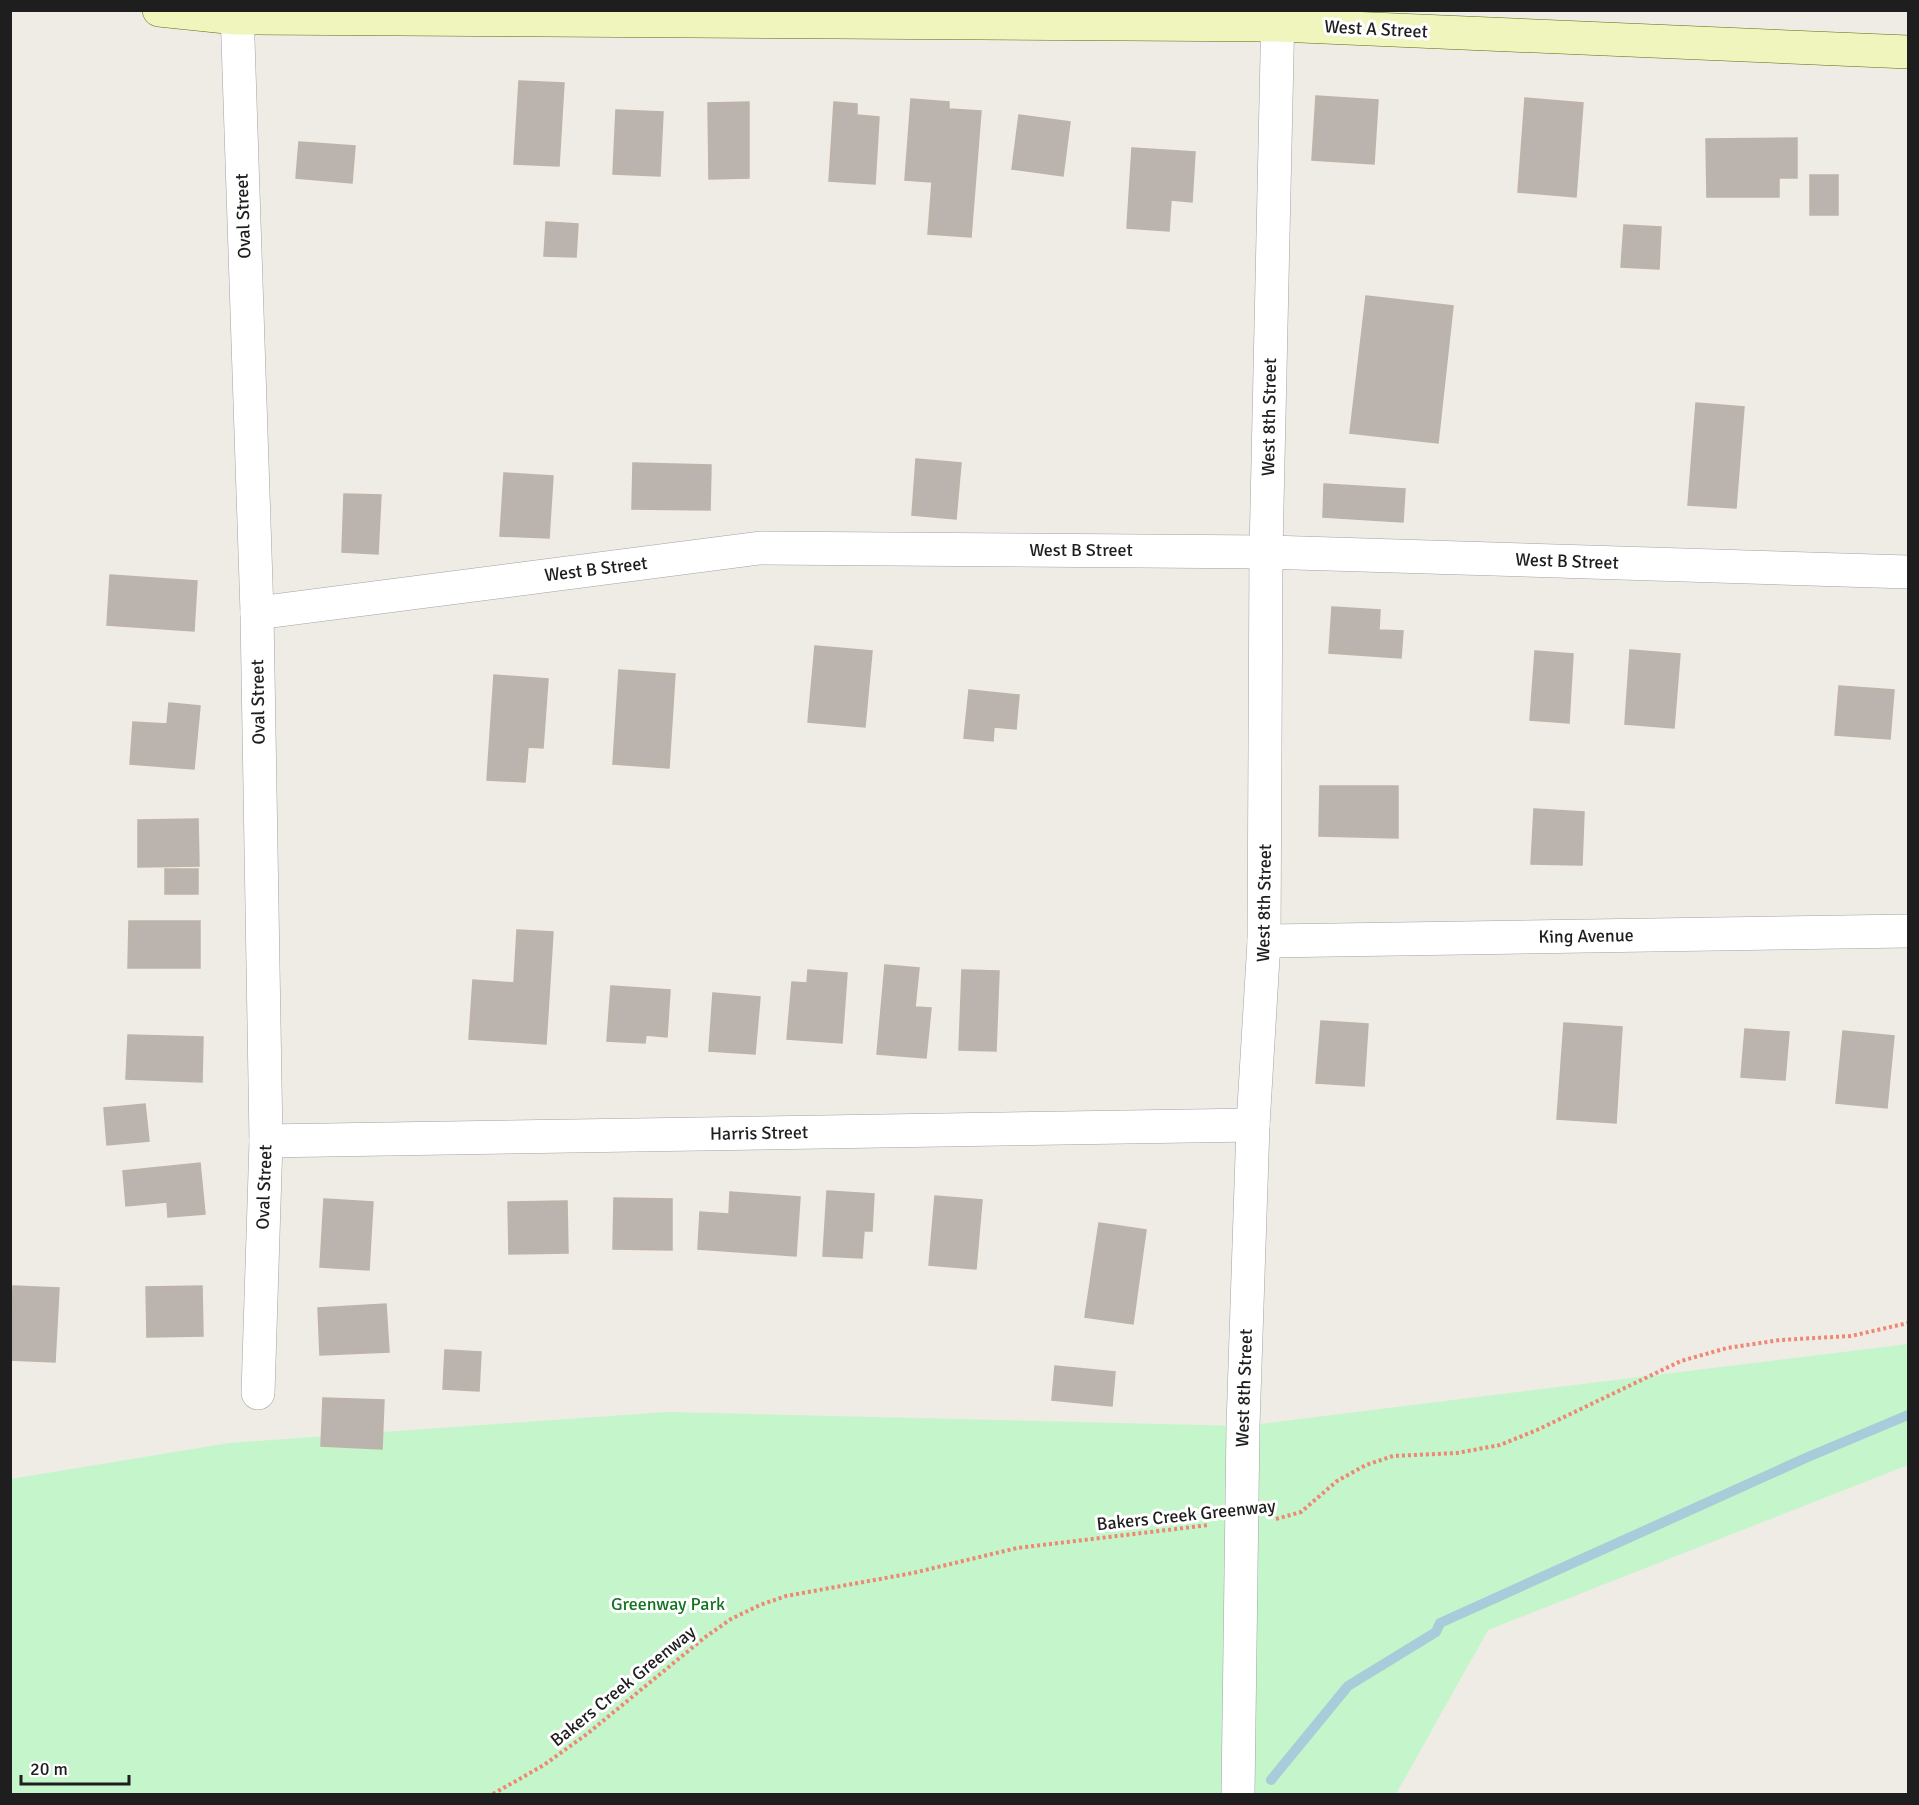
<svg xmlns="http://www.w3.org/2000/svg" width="1919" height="1805" font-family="Signika,sans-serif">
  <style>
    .park { fill: #c5f5cb }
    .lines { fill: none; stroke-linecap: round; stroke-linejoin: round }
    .stream { stroke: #a8ccd9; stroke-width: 10 }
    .building { fill: #bbb4ae; stroke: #bfb3a8; stroke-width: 1.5 }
    .street-casing { stroke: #a2a2a2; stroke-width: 34 }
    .secondary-casing { stroke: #5e6d0d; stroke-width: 34 }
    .path { stroke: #ef8775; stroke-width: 4; stroke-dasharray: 3 3; stroke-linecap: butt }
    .street { stroke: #fff; stroke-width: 33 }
    .secondary { stroke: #eff5bc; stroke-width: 33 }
    .labels { text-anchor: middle; stroke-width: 6; stroke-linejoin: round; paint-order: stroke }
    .street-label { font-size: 18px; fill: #1e1e1e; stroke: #fff }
    .park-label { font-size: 18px; fill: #147420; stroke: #fff }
  </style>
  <rect width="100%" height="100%" fill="#eeece5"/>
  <path class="park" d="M1908,1344V1465L1488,1630L1396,1794H11V1479L229,1443L667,1412L1243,1426Z"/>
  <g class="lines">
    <path class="stream" d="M1271,1780L1348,1686L1436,1632L1440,1623L1808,1457L1908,1415"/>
  </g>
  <g class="building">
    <path d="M519,81L564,83L559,166L514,164Z"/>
    <path d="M1316,96L1378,100L1374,164L1312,160Z"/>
    <path d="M1525,98L1583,103L1576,197L1518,192Z"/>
    <path d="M911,99L949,102V109L981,111L971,237L928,234L932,182L905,180Z"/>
    <path d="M749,102V178L709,179L708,103Z"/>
    <path d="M834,102L857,104V115L879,117L875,184L829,181Z"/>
    <path d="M616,110L663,112L660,176L613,174Z"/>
    <path d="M1019,115L1070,122L1063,176L1012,169Z"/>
    <path d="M1797,138V178H1779V197H1707L1706,139Z"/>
    <path d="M299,142L355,146L352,183L296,178Z"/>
    <path d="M1132,148L1195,152L1192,202L1171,200L1169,231L1127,228Z"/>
    <rect x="1810" y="175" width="28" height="40"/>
    <path d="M546,222L578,224L576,257L544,256Z"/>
    <path d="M1624,225L1661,227L1659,269L1621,267Z"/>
    <path d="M1366,296L1453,306L1438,443L1350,433Z"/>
    <path d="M1696,403L1744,407L1736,508L1688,505Z"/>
    <path d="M916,459L961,463L956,519L912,515Z"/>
    <path d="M633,463L711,465L710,510L632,509Z"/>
    <path d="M504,473L553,476L549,538L500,536Z"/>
    <path d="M1324,484L1405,489L1403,522L1323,517Z"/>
    <path d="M344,494L381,495L378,554L342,552Z"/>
    <path d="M110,575L197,581L194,631L107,625Z"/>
    <path d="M1332,607L1380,610L1379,630L1403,631L1401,658L1329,653Z"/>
    <path d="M815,646L872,651L865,727L808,722Z"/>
    <path d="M1630,650L1680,654L1674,728L1625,724Z"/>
    <path d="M1535,651L1573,654L1569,723L1530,720Z"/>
    <path d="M619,670L675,674L669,768L613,764Z"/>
    <path d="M494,675L548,679L543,748L528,747L525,782L487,780Z"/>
    <path d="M1839,686L1894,690L1890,739L1835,735Z"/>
    <path d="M969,690L1019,695L1016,729L994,727L993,741L964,738Z"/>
    <path d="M169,703L200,706L194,769L130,764L133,722L167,724Z"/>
    <path d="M1320,786H1398V838L1319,836Z"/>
    <path d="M1534,809L1584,812L1582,865L1531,864Z"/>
    <path d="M198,819L199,866L138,867V820Z"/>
    <rect x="165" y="869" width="33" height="25"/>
    <path d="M129,921H200V968H128Z"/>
    <path d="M517,930L553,932L546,1044L469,1039L473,980L514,983Z"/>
    <path d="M885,965L919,968L915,1007L931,1008L926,1058L877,1054Z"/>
    <path d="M808,970L847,973L842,1043L787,1039L792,982L807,983Z"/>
    <path d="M962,970L999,971L996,1051L959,1050Z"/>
    <path d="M611,986L670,990L667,1037L646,1035L645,1043L607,1041Z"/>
    <path d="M713,993L760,997L755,1054L709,1051Z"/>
    <path d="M1321,1021L1368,1024L1364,1086L1316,1083Z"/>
    <path d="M1564,1023L1622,1027L1616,1123L1557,1119Z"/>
    <path d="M1745,1029L1789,1032L1785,1080L1741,1077Z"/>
    <path d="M1843,1031L1894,1036L1887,1108L1836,1103Z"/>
    <path d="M128,1035L203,1037L202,1082L126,1079Z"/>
    <path d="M145,1104L149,1141L107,1145L104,1108Z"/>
    <path d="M200,1163L205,1214L168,1217L167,1202L126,1206L123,1171Z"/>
    <path d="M827,1191L874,1194L872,1231H864L862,1258L823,1256Z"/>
    <path d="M730,1192L800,1197L796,1256L698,1249L700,1212L729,1214Z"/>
    <path d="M935,1196L982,1200L976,1269L929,1265Z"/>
    <path d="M614,1198L672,1199V1250L613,1249Z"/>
    <path d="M324,1199L373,1202L369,1270L320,1267Z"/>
    <path d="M567,1201L568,1253L509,1254L508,1202Z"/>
    <path d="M1099,1223L1146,1230L1133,1324L1085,1317Z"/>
    <path d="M13,1286L59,1288L55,1362L10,1360Z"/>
    <path d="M202,1286L203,1336L147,1337L146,1287Z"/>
    <path d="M386,1304L389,1352L320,1355L318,1308Z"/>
    <path d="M445,1350L481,1352L479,1391L443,1389Z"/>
    <path d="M1055,1366L1115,1372L1112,1406L1052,1400Z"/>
    <path d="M323,1398L384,1400L382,1449L321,1446Z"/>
  </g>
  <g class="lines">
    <defs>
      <g id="street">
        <path d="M237,10L257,613L266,1141L258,1393"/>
        <path d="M257,613L760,548L1266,552L1908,572"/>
        <path d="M1264,941L1908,931"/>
        <path d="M266,1141L1253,1125"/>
        <path d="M1238,1794L1243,1426L1253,1125L1264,941L1266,552L1278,10"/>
      </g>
      <path id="secondary" d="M159,10L236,18L1278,25L1908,52"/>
    </defs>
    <use href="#street" class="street-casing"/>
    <use href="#secondary" class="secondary-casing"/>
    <g class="path">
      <path d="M1276,1519L1301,1512L1337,1481L1366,1465L1393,1456L1457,1453L1500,1445L1537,1430L1681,1361L1727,1348L1780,1340L1851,1336L1908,1323"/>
      <path d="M493,1794L544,1765L587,1734L704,1638L731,1619L760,1605L786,1596L913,1573L1017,1548L1209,1525"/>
    </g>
    <use href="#street" class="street"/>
    <use href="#secondary" class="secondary"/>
  </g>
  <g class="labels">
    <g class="street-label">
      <text transform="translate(1376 29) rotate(3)" y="6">West A Street</text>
      <text transform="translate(243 216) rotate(-92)" y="6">Oval Street</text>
      <text transform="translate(1269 417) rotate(-89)" y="6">West 8th Street</text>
      <text x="1081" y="556">West B Street</text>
      <text transform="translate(1567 561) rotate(2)" y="6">West B Street</text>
      <text transform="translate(596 569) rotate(-7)" y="6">West B Street</text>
      <text transform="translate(258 702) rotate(-91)" y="6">Oval Street</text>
      <text transform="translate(1264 903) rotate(-89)" y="6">West 8th Street</text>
      <text transform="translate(1586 936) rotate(-1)" y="6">King Avenue</text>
      <text transform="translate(759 1133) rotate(-1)" y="6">Harris Street</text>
      <text transform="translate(264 1187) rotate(-88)" y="6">Oval Street</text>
      <text transform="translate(1244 1388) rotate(-88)" y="6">West 8th Street</text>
      <text transform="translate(1186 1515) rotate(-6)" y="6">Bakers Creek Greenway</text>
      <text transform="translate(623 1686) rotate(-39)" y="6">Bakers Creek Greenway</text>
    </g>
    <g class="park-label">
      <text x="668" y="1610">Greenway Park</text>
    </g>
  </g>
  <rect width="1919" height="1805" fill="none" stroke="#1e1e1e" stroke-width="24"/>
  <path d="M21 1775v9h108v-9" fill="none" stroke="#1e1e1e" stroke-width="3"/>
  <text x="30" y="1775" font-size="18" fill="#1e1e1e" stroke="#ffffff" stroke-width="4.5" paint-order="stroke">20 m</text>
</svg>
